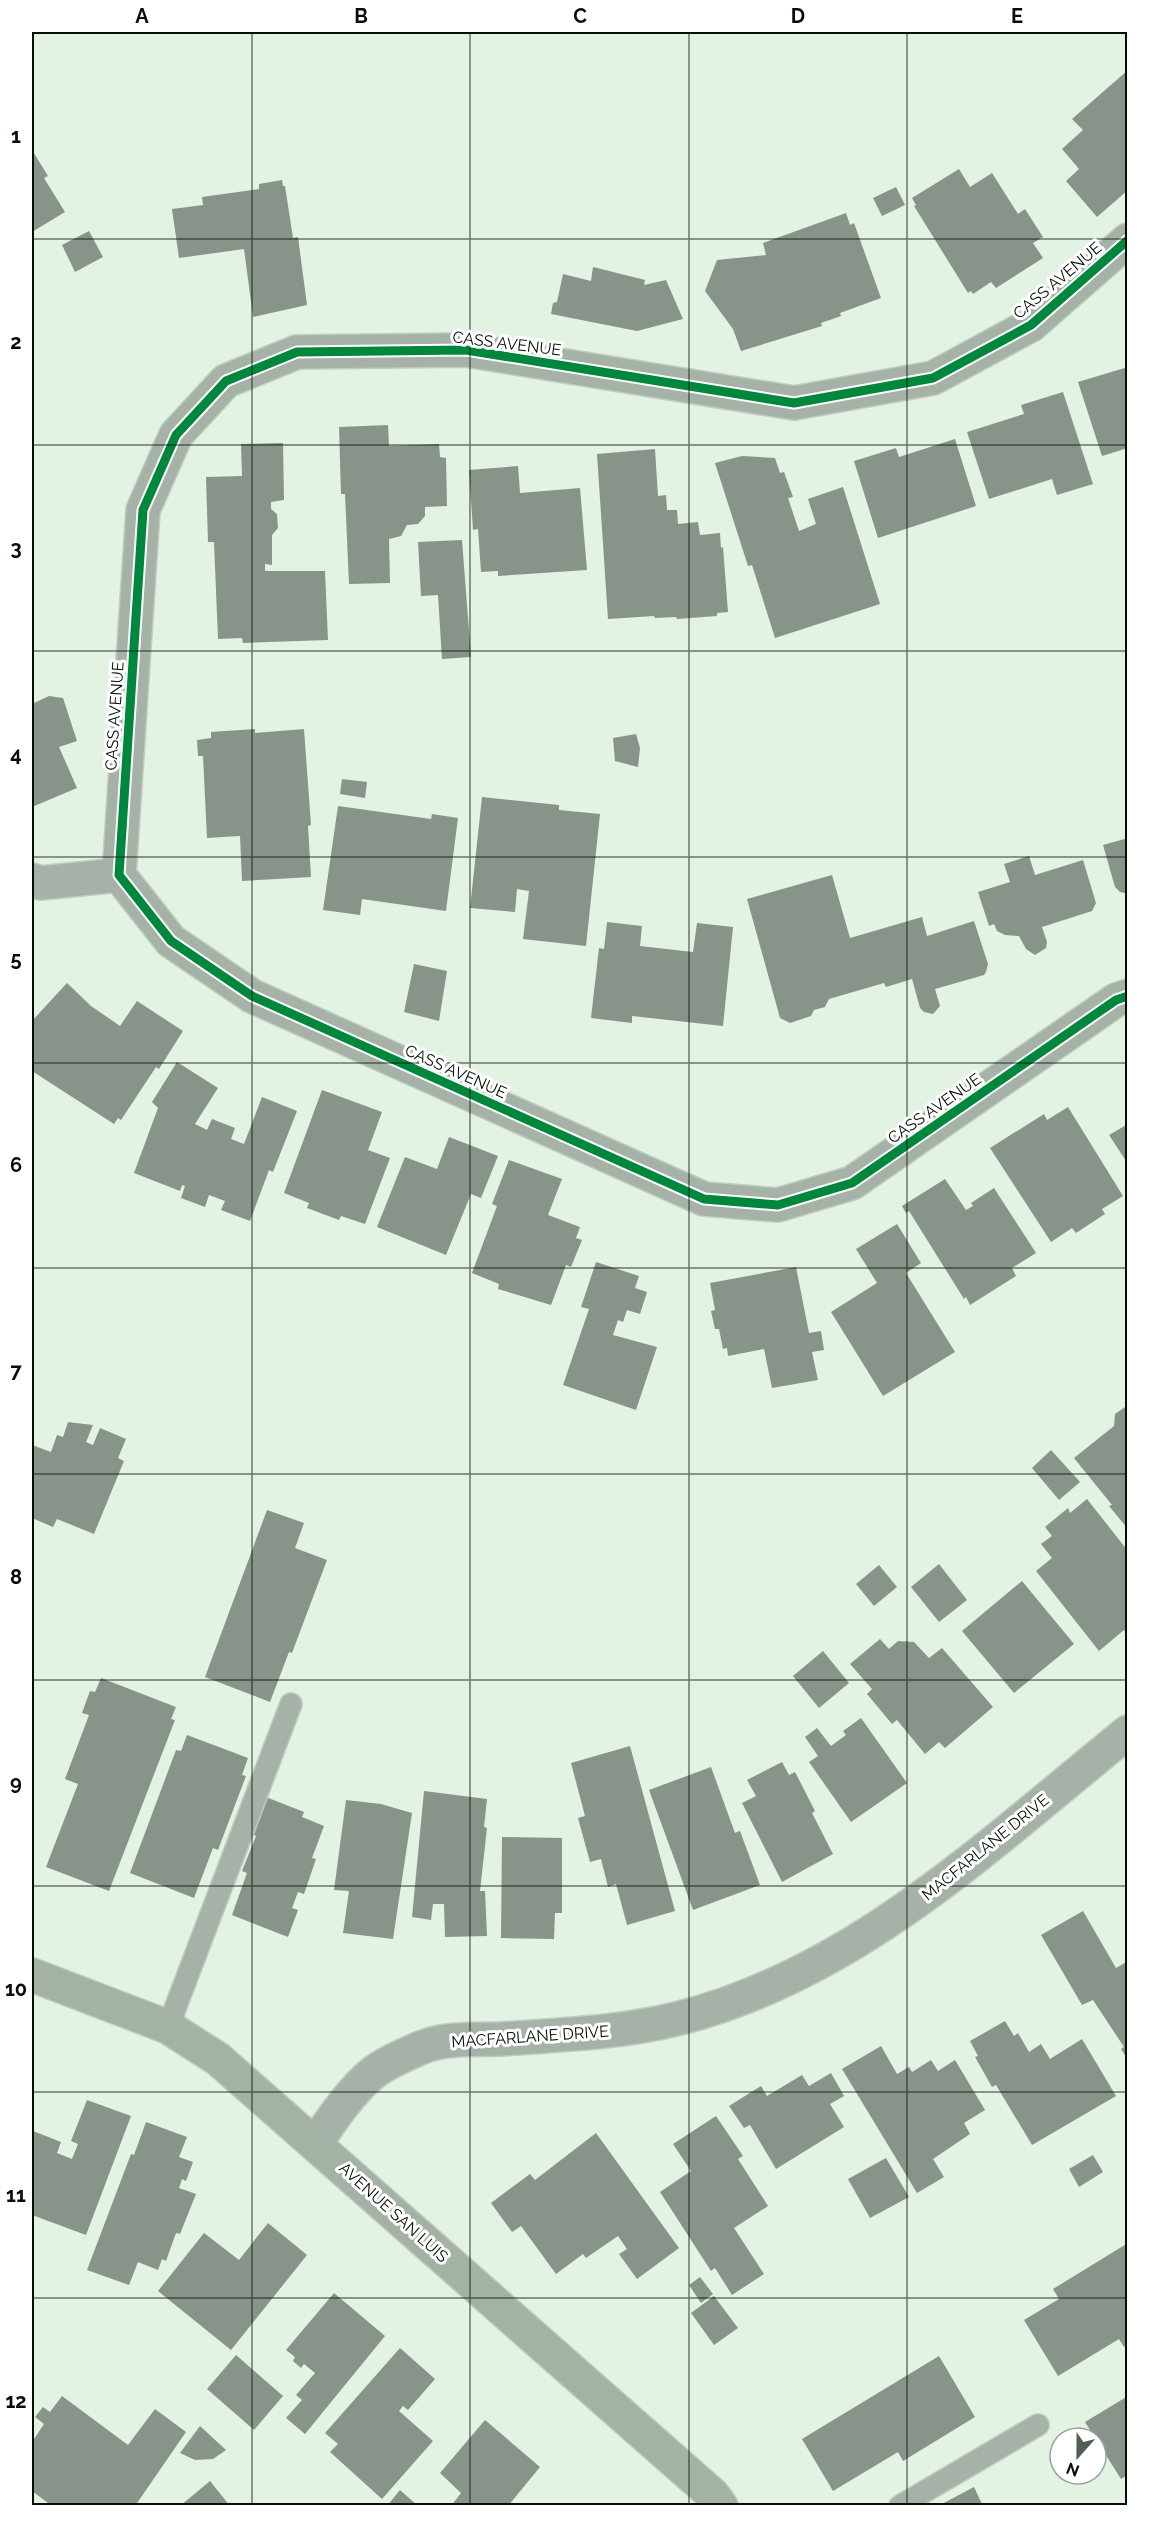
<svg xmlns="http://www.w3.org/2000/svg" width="1159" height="2537" font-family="Raleway,sans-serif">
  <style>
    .building { fill: #889489 }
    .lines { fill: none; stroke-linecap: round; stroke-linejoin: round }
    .lane-casing { stroke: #c0ccc0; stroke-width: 24 }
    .street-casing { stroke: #c0ccc0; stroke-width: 36 }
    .secondary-casing { stroke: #c0ccc0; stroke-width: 36 }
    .lane { stroke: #a6b1a7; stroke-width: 21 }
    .street { stroke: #a6b1a7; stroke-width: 33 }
    .secondary { stroke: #a4b1a5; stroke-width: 33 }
    .cycleway-casing { stroke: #fff; stroke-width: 13 }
    .cycleway { stroke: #00873e; stroke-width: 9 }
    .grid { fill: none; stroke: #060e06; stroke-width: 1.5; stroke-opacity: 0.55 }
    .labels { text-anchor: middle; stroke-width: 6; stroke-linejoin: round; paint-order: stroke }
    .street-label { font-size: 16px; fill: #060e06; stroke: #fff }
    .neatline { fill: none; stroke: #060e06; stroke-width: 2 }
    .grid-label { font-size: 20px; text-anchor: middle; font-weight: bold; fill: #060e06 }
  </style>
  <rect width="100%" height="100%" fill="#e2f2e3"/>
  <g class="building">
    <path d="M1128,70V190L1097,217L1066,181L1079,169L1062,149L1083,130L1072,119Z"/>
    <path d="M32,150L48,176L44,178L65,212L32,232Z"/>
    <path d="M959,169L970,187L992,173L1018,214L1025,209L1043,237L1033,243L1043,258L996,288L991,282L973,294L971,291L968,293L914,206L916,205L912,198Z"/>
    <path d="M282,180L283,186H285L293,238L298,237L307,305L253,317L244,249L179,258L172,209L203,205L202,197L259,189V184Z"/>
    <path d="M896,187L905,205L882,216L873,198Z"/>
    <path d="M846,213L850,225L854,223L881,298L840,313L841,316L821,323L822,326L741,351L733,329L705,291L717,260L766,255L763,243Z"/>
    <path d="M89,231L103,257L75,272L62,245Z"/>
    <path d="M593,267L645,280L644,285L666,280L683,319L637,331L551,314L553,303L557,302L563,274L591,281Z"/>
    <path d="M1128,367V448L1102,456L1078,382Z"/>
    <path d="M1063,392L1093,484L1057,495L1052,479L989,499L967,432L1024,414L1021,405Z"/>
    <path d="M388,425L389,446L439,444L440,457L446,458L447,506L425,507V516L418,524L407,525L401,536L389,539L390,583L349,584L345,494H341L339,427Z"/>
    <path d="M955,439L976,506L878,538L854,461L896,448L899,457Z"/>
    <path d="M283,443L284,500L271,502V509L277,514L278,528L272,535V565L265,564V571H325L328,640L243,643L242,638L218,639L214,542H208L206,477L242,476L241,444Z"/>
    <path d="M655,449L658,496L666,495L667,510H677L678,524L698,522L700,535L720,533L721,548L723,547L728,612L717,613V616L677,619L676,617L655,618L654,616L608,619L597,454Z"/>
    <path d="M742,456L775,458L780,473L784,472L793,497L788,498L799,531L816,524L808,499L843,487L880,604L775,638L752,565L748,566L715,463Z"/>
    <path d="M518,466L520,493L580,488L587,570L498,576V571L481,572L478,529L473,530L469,470Z"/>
    <path d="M462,540L471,657L442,659L438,595L421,596L418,542Z"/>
    <path d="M49,696L63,698L77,741L59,747L77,788L32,807V704Z"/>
    <path d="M255,729V733L304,729L311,825L308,826L311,877L242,881L240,836L207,838L203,756H198L197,740L211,738V732Z"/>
    <path d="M636,734L640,748L638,767L615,761L613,738Z"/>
    <path d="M342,779L367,782L365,798L340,794Z"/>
    <path d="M482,797L559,805V810L600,814L586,946L523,939L529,891L517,889L515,912L470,908Z"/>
    <path d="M338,806L431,819L432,814L458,818L446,911L362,899L360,915L323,910Z"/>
    <path d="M1128,838V892L1125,893L1120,892L1115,887L1103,845Z"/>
    <path d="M1029,856L1035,875L1083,860L1096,903L1092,911L1042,927L1047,942L1046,948L1035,955L1026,949L1019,936L1005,935L997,931L994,924L989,926L978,892L1010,882L1004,864Z"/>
    <path d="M832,875L850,938L922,917L927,936L974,921L988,964L986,972L984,975L935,989L940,1006L933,1014L924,1012L920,1008L912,979L886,987L884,983L829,999L825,1007L814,1010L811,1016L790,1023L780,1018L747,899Z"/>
    <path d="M607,922L642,926L640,946L693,952L697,923L733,927L723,1026L632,1016V1023L591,1018L599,948L604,949Z"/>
    <path d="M414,964L447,971L439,1021L404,1012Z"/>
    <path d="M67,983L91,1006L120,1026L137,1001L183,1031L159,1069L156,1067L121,1120L118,1118L114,1124L32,1071V1021Z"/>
    <path d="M177,1062L218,1088L195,1124L207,1130L212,1119L235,1128L231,1139L244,1144L262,1097L297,1111L273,1172L269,1170L250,1221L221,1210L225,1201L209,1195L205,1207L181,1198L185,1186L182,1185L180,1191L134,1173L158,1108L152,1102Z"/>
    <path d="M322,1090L382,1112L368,1150L390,1158L365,1224L341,1216L339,1220L307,1208L309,1203L284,1193Z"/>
    <path d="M1068,1107L1123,1196L1102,1209L1105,1214L1076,1233L1072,1228L1051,1242L990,1148L1044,1114L1047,1120Z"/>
    <path d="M1128,1124V1164L1109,1135Z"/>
    <path d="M449,1137L498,1156L481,1198L471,1194L446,1255L377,1227L405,1157L437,1169Z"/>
    <path d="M509,1160L562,1179L548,1215L580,1227L576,1238L582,1240L571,1267L566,1265L551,1305L498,1289L499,1284L472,1273L497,1206L492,1204Z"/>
    <path d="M945,1179L966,1210L973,1206L971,1203L994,1188L1036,1253L1012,1268L1016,1276L970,1305L966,1297L964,1299L909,1211L906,1213L902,1206Z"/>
    <path d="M897,1224L921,1263L906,1273L955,1352L883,1396L831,1312L877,1283L856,1249Z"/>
    <path d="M596,1262L639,1276L635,1288L647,1292L640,1314L627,1310L623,1322L618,1320L613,1335L657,1347L636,1410L563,1385L589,1309L581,1307Z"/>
    <path d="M796,1267L809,1333L821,1331L824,1350L812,1352L818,1380L772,1388L764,1349L728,1356L727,1348L723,1349L719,1329H715L711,1311L715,1310L710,1283Z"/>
    <path d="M1128,1405V1529L1109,1506L1112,1505L1074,1458L1114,1426L1115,1414Z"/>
    <path d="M68,1422L93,1425L86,1442L93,1445L100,1428L126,1439L118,1458L124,1461L94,1534L57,1519L53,1527L32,1518L34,1512L32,1511V1445L51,1452L57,1435L63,1437Z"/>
    <path d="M1051,1450L1080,1482L1059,1500L1032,1468Z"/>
    <path d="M1087,1499L1128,1551V1635L1124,1630L1099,1651L1036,1571L1052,1558L1041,1544L1052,1536L1045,1527L1068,1508L1070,1513Z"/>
    <path d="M267,1510L304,1523L295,1548L327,1560L292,1653L289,1652L270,1702L205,1677Z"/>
    <path d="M939,1564L967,1600L939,1622L911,1587Z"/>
    <path d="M879,1565L897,1587L874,1606L856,1584Z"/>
    <path d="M1022,1581L1074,1644L1014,1693L962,1631Z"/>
    <path d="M880,1639L889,1649L898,1641L914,1642L929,1658L942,1648L993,1707L945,1748L939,1742L925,1754L897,1720L892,1724L867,1694L872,1689L850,1664Z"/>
    <path d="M823,1651L849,1683L819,1708L793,1676Z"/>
    <path d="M101,1678L176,1707L171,1719L175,1720L109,1891L46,1867L78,1784L65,1779L89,1715L82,1713L90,1691L95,1692Z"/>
    <path d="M861,1718L907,1783L851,1822L809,1762L818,1756L805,1737L817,1728L831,1746L846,1735L843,1731Z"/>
    <path d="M187,1735L248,1758L242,1775L246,1776L218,1850L213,1848L194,1898L130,1873L176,1750L181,1751Z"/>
    <path d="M630,1746L675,1911L627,1925L616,1884L608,1887L601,1859L590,1862L578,1818L585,1816L571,1763Z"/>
    <path d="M782,1762L789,1775L795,1772L815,1811L812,1813L833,1854L782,1882L742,1803L756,1796L747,1780Z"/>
    <path d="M711,1767L735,1833L740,1831L760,1885L693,1910L649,1790Z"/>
    <path d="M424,1791L487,1799L484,1827L487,1828L480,1891H485L487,1936L445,1937L444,1904H433L431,1920L412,1917Z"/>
    <path d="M266,1797L304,1812L302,1817L324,1826L312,1858L316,1859L304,1894L298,1892L292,1908L298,1910L288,1937L232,1915L247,1873L242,1871L256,1836L252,1834Z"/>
    <path d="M346,1800L381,1804L412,1813L393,1939L343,1933L349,1891L334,1890Z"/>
    <path d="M502,1837L562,1838V1913H555L554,1939L501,1938Z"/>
    <path d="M1083,1911L1116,1968L1128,1961V2060L1121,2049L1124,2047L1093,2000L1082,2005L1041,1935Z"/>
    <path d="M1005,2021L1014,2036L1018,2033L1029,2052L1041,2044L1050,2059L1082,2039L1116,2096L1032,2145L996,2085L992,2087L975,2057L978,2056L970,2041Z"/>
    <path d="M881,2046L897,2074L909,2067L912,2072L931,2060L938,2071L955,2060L985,2110L964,2123L970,2134L933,2159L944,2177L917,2193L842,2069Z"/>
    <path d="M831,2073L844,2096L830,2104L844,2127L776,2169L750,2125L744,2128L729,2106L761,2086L767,2096L802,2075L809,2086Z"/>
    <path d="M87,2100L131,2116L86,2235L32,2215V2134L33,2131L61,2142L57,2153L72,2159L78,2144L71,2141Z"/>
    <path d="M716,2116L743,2156L738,2159L768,2206L734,2228L764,2274L732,2295L715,2268L711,2271L660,2192L691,2171L673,2144Z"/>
    <path d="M146,2122L187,2137L179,2157L193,2162L186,2181L182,2179L179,2188L196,2194L180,2234L176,2233L166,2261L162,2259L158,2270L138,2262L129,2285L87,2270L131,2154L134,2155Z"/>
    <path d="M596,2133L679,2248L637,2279L619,2254L627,2249L618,2236L586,2258L583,2254L556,2274L521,2226L512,2232L491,2203L530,2174L535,2180Z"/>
    <path d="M1093,2155L1103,2172L1079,2187L1069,2169Z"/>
    <path d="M886,2158L909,2197L870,2218L848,2179Z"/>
    <path d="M268,2223L307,2255L231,2350L158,2291L204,2233L239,2260Z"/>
    <path d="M1128,2243V2345L1124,2347L1119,2339L1058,2376L1024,2320L1059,2299L1053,2289Z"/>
    <path d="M700,2277L713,2294L701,2303L689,2285Z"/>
    <path d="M334,2293L385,2336L305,2434L286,2418L302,2400L296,2395L315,2373L304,2364L301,2368L293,2361L295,2357L286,2350Z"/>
    <path d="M714,2296L738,2328L714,2345L691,2313Z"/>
    <path d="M400,2348L435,2379L408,2410L403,2406L399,2411L433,2441L382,2499L330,2452L338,2444L325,2433Z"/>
    <path d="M236,2355L283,2396L254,2430L207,2389Z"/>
    <path d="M939,2356L975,2417L903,2461L898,2452L833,2491L802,2439Z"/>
    <path d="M62,2396L128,2445L155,2409L186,2432L135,2506H52L32,2491V2442L44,2424L35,2417L43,2407L50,2412Z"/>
    <path d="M1128,2396V2475L1121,2479L1085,2422Z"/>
    <path d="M485,2420L540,2467L508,2506H451L461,2493L440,2473Z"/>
    <path d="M200,2426L226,2450L213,2459L195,2460L180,2453Z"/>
    <path d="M210,2481L230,2506H180Z"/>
    <path d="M974,2487L983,2506H938Z"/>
    <path d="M400,2490L418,2506H387Z"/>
  </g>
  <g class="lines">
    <defs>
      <g id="lane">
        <path d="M168,2027L291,1704"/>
        <path d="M900,2506L1038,2425"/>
      </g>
      <g id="street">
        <path d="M1128,240L1031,325L933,378L794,403L466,350L297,352L226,381L176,435L143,510L119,875L171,941L252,996L704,1199L778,1205L852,1183L1116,1000L1128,996"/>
        <path d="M32,880L40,883L119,875"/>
        <path d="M316,2143C331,2120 357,2082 380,2068C391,2061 424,2045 436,2043C457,2038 481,2040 502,2039C560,2035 619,2033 676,2019C854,1975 989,1844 1128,1732"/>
      </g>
      <path id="secondary" d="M32,1975L168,2027L218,2059L713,2495L721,2506"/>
    </defs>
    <use href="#lane" class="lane-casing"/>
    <use href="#street" class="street-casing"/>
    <use href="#secondary" class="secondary-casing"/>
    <use href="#lane" class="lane"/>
    <use href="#street" class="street"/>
    <use href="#secondary" class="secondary"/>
    <defs>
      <path id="cycleway" d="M1128,240L1031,325L933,378L794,403L466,350L297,352L226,381L176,435L143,510L119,875L171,941L252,996L704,1199L778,1205L852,1183L1116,1000L1128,996"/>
    </defs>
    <use href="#cycleway" class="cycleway-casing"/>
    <use href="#cycleway" class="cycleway"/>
  </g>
  <path class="grid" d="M252,32V2506M470,32V2506M689,32V2506M907,32V2506M32,239H1128M32,445H1128M32,651H1128M32,857H1128M32,1063H1128M32,1268H1128M32,1474H1128M32,1680H1128M32,1886H1128M32,2092H1128M32,2298H1128"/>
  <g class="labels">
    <g class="street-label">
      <text transform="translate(1057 280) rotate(-40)" y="6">CASS AVENUE</text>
      <text transform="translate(507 343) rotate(7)" y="6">CASS AVENUE</text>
      <text transform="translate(114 716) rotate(-86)" y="6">CASS AVENUE</text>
      <text transform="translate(456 1071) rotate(24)" y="6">CASS AVENUE</text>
      <text transform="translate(934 1108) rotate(-35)" y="6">CASS AVENUE</text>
      <text transform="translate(985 1847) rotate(-39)" y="6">MACFARLANE DRIVE</text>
      <text transform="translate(530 2036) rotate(-4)" y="6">MACFARLANE DRIVE</text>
      <text transform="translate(394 2212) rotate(42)" y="6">AVENUE SAN LUIS</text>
    </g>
  </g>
  <rect width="1159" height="2537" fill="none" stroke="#ffffff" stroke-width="66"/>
  <g transform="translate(1078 2456) rotate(201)"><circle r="28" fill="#ffffff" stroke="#9b9f9b" stroke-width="1.5"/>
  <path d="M0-4.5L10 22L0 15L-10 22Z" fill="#535e53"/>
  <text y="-9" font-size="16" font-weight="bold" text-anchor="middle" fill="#060e06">N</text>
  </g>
  <rect x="33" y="33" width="1093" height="2471" class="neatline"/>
  <g class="grid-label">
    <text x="142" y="23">A</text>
    <text x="361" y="23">B</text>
    <text x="580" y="23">C</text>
    <text x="798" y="23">D</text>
    <text x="1017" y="23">E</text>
    <text x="16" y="143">1</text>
    <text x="16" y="349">2</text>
    <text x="16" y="555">3</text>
    <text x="16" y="761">4</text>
    <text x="16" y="966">5</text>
    <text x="16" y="1172">6</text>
    <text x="16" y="1378">7</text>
    <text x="16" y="1584">8</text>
    <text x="16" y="1790">9</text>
    <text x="16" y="1996">10</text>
    <text x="16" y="2202">11</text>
    <text x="16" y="2408">12</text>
  </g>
</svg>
